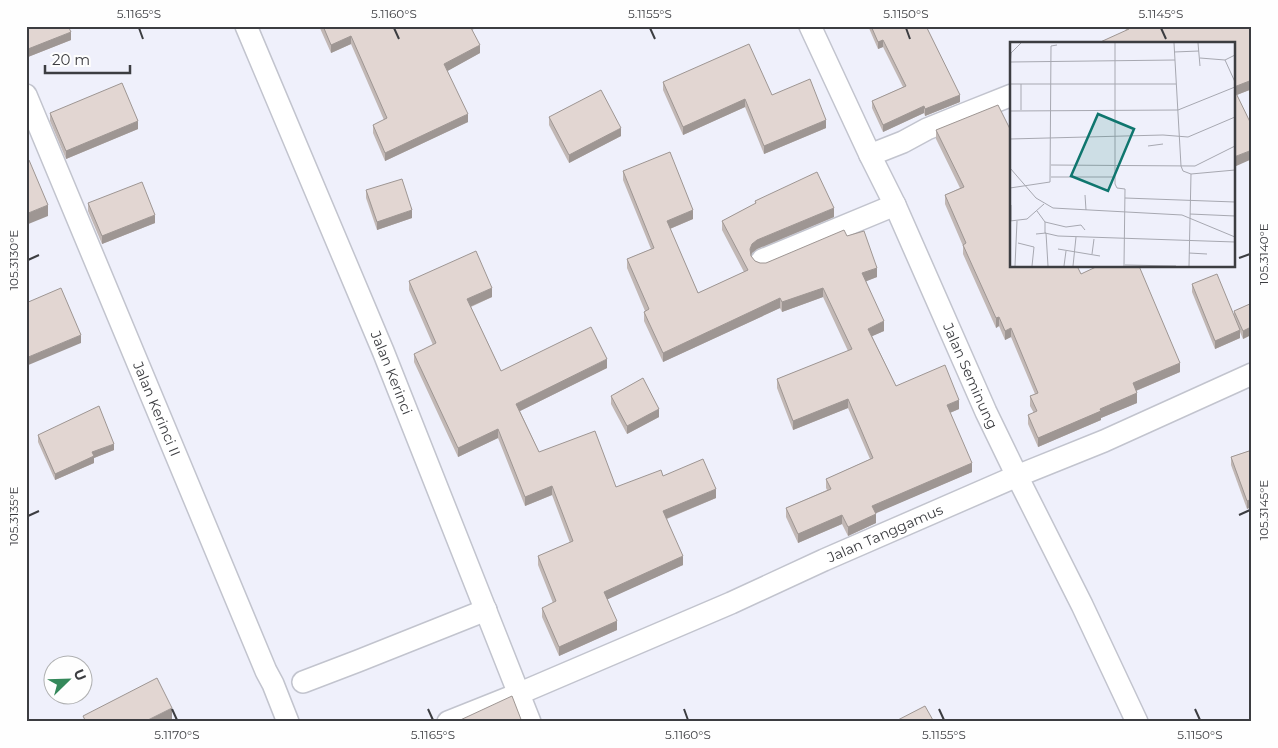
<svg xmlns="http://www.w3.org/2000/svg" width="1278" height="748" font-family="Montserrat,sans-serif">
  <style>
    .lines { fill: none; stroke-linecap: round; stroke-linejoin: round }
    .minor-casing { stroke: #c2c4ce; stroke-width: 24 }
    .minor { stroke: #fff; stroke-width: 21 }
    .wall { fill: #c2b8b5 }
    .shaded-wall { fill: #9e9693 }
    .building { fill: #e2d6d2; stroke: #9e9693 }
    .ticks { fill: none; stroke: #3c3d41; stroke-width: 2 }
    .labels { text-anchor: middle; stroke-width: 4.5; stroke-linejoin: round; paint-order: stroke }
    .street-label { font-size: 14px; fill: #3c3d41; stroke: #fefefe }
    .inset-road { fill: none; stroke: #a7a8b1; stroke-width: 1 }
    .view { fill: #0f766e; fill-opacity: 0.15; stroke: #0f766e; stroke-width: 2.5 }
    .inset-edge { fill: none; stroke: #3c3d41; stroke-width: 2.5 }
    .neatline { fill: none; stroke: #3c3d41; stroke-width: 2 }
    .ticks-label { font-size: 12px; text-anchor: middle; fill: #3c3d41 }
  </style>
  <rect width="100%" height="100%" fill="#eff0fb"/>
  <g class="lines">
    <defs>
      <g id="minor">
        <path id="s1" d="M246,26L383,351L530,722"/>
        <path id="s2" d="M810,26L870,155L895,205L986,412L1017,476L1082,605L1137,722"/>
        <path id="s3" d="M26,95L266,671L273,684L288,722"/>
        <path d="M870,155L903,142L927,129L969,112L1012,95"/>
        <path d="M762,260L895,205"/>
        <path d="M303,682L358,661L486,610"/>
        <path id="s4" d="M448,722L518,694L731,603L824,560L1017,476L1104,441L1252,374"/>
      </g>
    </defs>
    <use href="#minor" class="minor-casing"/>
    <use href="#minor" class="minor"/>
  </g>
  <g class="wall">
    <path d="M26,26L71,40L28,57L26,52Z"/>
    <path d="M319,26H480L472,30L480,53L447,71L468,122L385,161L373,133V125L384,120L351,44L331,53Z"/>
    <path d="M868,26H932L927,28L960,102L925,116L924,113L883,132L872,108V101L903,87L883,47L878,49Z"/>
    <path d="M1125,26H1252V89L1237,95L1126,31Z"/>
    <path d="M663,82L772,95L826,128L764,154L745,107L683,135L663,90Z"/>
    <path d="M50,113L138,129L66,159L50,121Z"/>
    <path d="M549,117L621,136L569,163L549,125Z"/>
    <path d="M936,130L1081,274L1180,372L1136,391L1137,403L1101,418V420L1038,447L1028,424V415L1034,413L1030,406V396L1035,394L1011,337L1005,340L999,326L996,328L963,254V246L945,204V195L960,188L936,139Z"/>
    <path d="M623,171L693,219L670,229L698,293L744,272L722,230V221L755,204V201L834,217L757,249L752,253L751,256L755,261L760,263H766L847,236L877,277L866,281L884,331L872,336L896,386L959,409L950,413L972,472L875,513L876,523L848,536L842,524L798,543L786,517V508L827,490L826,488V479L870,459L848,408L793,430L777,388V379L848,351L823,297L782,312L780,308L663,362L644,321V312L645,311L627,268V259L651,249L623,180Z"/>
    <path d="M366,190L412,218L377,230L366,198Z"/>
    <path d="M88,203L155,223L102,244L88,211Z"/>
    <path d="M409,281L492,297L471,307L501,371L607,368L520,411L539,452L616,487L663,476L716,498L667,519L683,565L607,599L617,630L559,656L542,617V608L553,603L538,565V556L570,543L552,495L525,506L498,438L458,457L414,362V354L433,345L409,290Z"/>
    <path d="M1192,284L1234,315V311L1252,303V337L1251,335L1243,339L1240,332V338L1215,349L1192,292Z"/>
    <path d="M611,396L659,417L627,434L611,404Z"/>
    <path d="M38,435L114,450L94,458V463L55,480L38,442Z"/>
    <path d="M1252,450L1247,509L1231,465V457Z"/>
  </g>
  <g class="shaded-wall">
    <path d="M468,26H480L468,31Z"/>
    <path d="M71,32V40L28,57V49Z"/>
    <path d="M351,36V44L331,53V45Z"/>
    <path d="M883,40V47L878,49V42Z"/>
    <path d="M480,45V53L444,73V64Z"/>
    <path d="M1252,80V89L1234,96V87Z"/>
    <path d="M960,95V102L925,116V109Z"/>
    <path d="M745,99V107L683,135V127Z"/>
    <path d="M924,106V113L883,132V125Z"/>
    <path d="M468,114V122L385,161V153Z"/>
    <path d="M826,120V128L764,154V146Z"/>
    <path d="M138,121V129L66,159V151Z"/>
    <path d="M621,128V136L569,163V155Z"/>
    <path d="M1252,150V159L1234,167V157Z"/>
    <path d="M48,205V216L26,225V214Z"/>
    <path d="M834,208V217L757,249L752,253L750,258V249L752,244L757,240Z"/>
    <path d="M412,210V218L377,230V222Z"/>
    <path d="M693,210V219L667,230V221Z"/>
    <path d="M155,215V223L102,244V236Z"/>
    <path d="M877,268V277L862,283V273Z"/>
    <path d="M492,288V297L467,308V299Z"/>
    <path d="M823,288V297L782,312V302Z"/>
    <path d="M780,298V308L663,362V353Z"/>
    <path d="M999,317V326L996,328V318Z"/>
    <path d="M884,321V331L868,338V329Z"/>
    <path d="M1251,327V335L1243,339V331Z"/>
    <path d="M1011,328V337L1005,340V331Z"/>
    <path d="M1240,330V338L1215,349V341Z"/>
    <path d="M81,335V343L26,366V358Z"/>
    <path d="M607,359V368L516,413V404Z"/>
    <path d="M1180,363V372L1133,392V383Z"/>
    <path d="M1137,393V403L1101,418V420L1038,447V438L1100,409Z"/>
    <path d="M848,399V408L793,430V421Z"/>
    <path d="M959,400V409L947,414V405Z"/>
    <path d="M659,409V417L627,434V426Z"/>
    <path d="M498,429V438L458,457V448Z"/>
    <path d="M114,444V450L94,458V463L55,480V474L92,452Z"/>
    <path d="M972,463V472L872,515V506Z"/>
    <path d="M552,486V495L525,506V497Z"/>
    <path d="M716,489V498L663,520V511Z"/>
    <path d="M1252,499V507L1247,509V501Z"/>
    <path d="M876,514V523L848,536V527Z"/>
    <path d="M842,515V524L798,543V534Z"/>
    <path d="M683,556V565L604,601V592Z"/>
    <path d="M617,621V630L559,656V647Z"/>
    <path d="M172,708V719L167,722H144Z"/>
  </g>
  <g class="building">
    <path d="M26,26H68L71,32L28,49L26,44Z"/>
    <path d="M323,26H470L480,45L444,64L468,114L385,153L373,125L387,118L351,36L331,45Z"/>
    <path d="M871,26H926L960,95L925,109L924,106L883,125L872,101L906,86L883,40L878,42Z"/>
    <path d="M1128,26H1252V80L1234,87V44H1096L1129,29Z"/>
    <path d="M749,44L772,95L810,79L826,120L764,146L745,99L683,127L663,82Z"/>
    <path d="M122,83L138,121L66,151L50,113Z"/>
    <path d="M1234,89L1252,126V150L1234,157Z"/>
    <path d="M601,90L621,128L569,155L549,117Z"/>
    <path d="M998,105L1012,133V266H1077L1081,274L1098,266H1139L1180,363L1133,383L1137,393L1100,409L1101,411L1038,438L1028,415L1037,411L1030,396L1038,393L1011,328L1005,331L999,317L996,318L963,245L966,243L945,195L964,187L936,130Z"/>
    <path d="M670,152L693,210L667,221L698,293L748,270L722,221L756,203L755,201L817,172L834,208L757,240L752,244L750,249L751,256L755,261L760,263H766L844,230L847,236L864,231L877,268L862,273L884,321L868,329L896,386L945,365L959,400L947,405L972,463L872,506L876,514L848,527L842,515L798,534L786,508L831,489L826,479L873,458L848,399L793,421L777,379L852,349L823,288L782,302L780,298L663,353L644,312L649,309L627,259L654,248L623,171Z"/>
    <path d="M29,160L48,205L26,214V161Z"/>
    <path d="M402,179L412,210L377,222L366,190Z"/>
    <path d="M142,182L155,215L102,236L88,203Z"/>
    <path d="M476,251L492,288L467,299L501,371L591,327L607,359L516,404L539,452L595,431L616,487L661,470L663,476L703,459L716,489L663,511L683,556L604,592L617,621L559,647L542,608L556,601L538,556L573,541L552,486L525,497L498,429L458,448L414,354L436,343L409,281Z"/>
    <path d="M1217,274L1240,330L1215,341L1192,284Z"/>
    <path d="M61,288L81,335L26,358V303Z"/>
    <path d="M1252,303V329L1251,327L1243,331L1234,311Z"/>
    <path d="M643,378L659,409L627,426L611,396Z"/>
    <path d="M99,406L114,444L92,452L94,456L55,474L38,435Z"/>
    <path d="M1252,450V499L1247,501L1231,457Z"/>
    <path d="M157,678L172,708L144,722H86L83,716Z"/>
    <path d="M512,696L522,722H456Z"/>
    <path d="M925,706L934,722H894Z"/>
  </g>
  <path class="ticks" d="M139,28L143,39M394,28L399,39M650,28L655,39M906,28L910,39M1161,28L1166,39M1239,258L1250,254M28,260L39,255M1239,515L1250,510M28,516L39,511M172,709L177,720M428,709L433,720M684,709L688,720M939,709L944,720M1195,709L1200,720"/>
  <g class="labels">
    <g class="street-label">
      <text dy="5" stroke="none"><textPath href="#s1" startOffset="376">Jalan Kerinci</textPath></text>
      <text dy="5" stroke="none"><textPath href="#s2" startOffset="385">Jalan Seminung</textPath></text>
      <text dy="5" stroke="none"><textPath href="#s3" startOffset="340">Jalan Kerinci II</textPath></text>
      <text dy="5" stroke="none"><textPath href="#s4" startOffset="476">Jalan Tanggamus</textPath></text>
    </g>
  </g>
  <g transform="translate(1010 42)">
    <rect width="225" height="225" fill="#eff0fb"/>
    <path class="inset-road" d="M105,1V142L107,146L115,147L114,224M164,1L171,124L173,129L181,132M188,1L190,24M164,10L189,9M190,16L215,18L225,13M215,18L225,40M1,20L165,18M0,24L1,11L11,1M0,42H166M11,42V68M0,69L168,68L225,45M0,97L153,93L178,95L225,75M138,104L153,102M41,123L185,124L225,104M0,126L26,156L43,166L172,173L225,195M41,135H105M0,146L40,140L41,4L47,3M75,153L76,168M115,156L225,160M1,163V179M27,169L35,180V191L48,194L225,200M180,172L225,174M0,179L17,177L34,162M35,180L56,185L71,183L75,188M26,192L36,191L38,224M8,201L24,205L22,224M48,207L90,214M179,211L197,212M82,212L84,197M115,223L166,224M5,224L7,179M54,224L56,209M63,224L66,195M179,224L181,132L225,128"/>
    <path class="view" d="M88,72L124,87L98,149L61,134Z"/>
    <rect width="225" height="225" class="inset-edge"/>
  </g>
  <rect width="1278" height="748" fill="none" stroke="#fefefe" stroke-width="55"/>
  <g transform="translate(68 680) rotate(67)"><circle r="24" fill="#fefefe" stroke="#b0b1b2"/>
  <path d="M0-4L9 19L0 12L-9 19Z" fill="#34885a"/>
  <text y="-8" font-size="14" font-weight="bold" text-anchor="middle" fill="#3c3d41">U</text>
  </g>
  <path d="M45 65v8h85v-8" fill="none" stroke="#3c3d41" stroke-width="2.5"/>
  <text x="52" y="65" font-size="15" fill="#3c3d41" stroke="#fefefe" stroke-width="4" paint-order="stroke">20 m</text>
  <rect x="28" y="28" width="1222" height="692" class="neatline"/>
  <g class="ticks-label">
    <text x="139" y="18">5.1165°S</text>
    <text x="394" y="18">5.1160°S</text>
    <text x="650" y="18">5.1155°S</text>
    <text x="906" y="18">5.1150°S</text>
    <text x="1161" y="18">5.1145°S</text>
    <text transform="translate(1264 254) rotate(-90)" y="4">105.3140°E</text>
    <text transform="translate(14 260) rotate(-90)" y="4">105.3130°E</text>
    <text transform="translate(1264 510) rotate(-90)" y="4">105.3145°E</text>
    <text transform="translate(14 516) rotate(-90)" y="4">105.3135°E</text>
    <text x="177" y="739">5.1170°S</text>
    <text x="433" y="739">5.1165°S</text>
    <text x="688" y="739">5.1160°S</text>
    <text x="944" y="739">5.1155°S</text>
    <text x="1200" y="739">5.1150°S</text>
  </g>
</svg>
